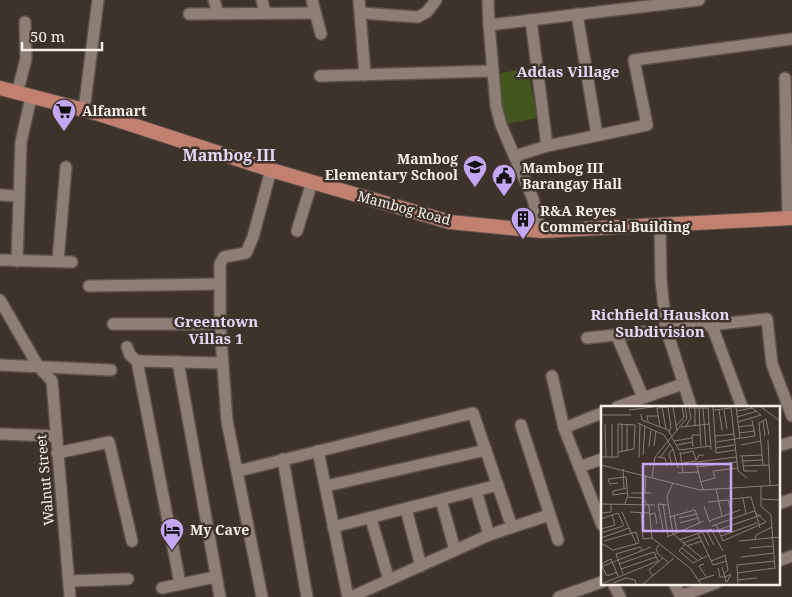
<svg xmlns="http://www.w3.org/2000/svg" width="792" height="597" font-family="'Noto Serif',serif">
  <style>
    .green { fill: #41571e }
    .lines { fill: none; stroke-linecap: round; stroke-linejoin: round }
    .minor-casing { stroke: #5b514b; stroke-width: 14 }
    .major-casing { stroke: #5b514b; stroke-width: 16 }
    .minor { stroke: #8d7f75; stroke-width: 11 }
    .major { stroke: #c2816f; stroke-width: 14 }
    .labels { text-anchor: middle; stroke-width: 5; stroke-linejoin: round; paint-order: stroke }
    .poi-label { font-size: 14px; font-weight: bold; fill: #f6eee9; stroke: #3e332a; text-anchor: start }
    .street-label { font-size: 14px; fill: #f6eee9; stroke: #3e332a }
    .neighbourhood-label { font-size: 15px; font-weight: bold; fill: #e3d9f6; stroke: #3e332a }
    .quarter-label { font-size: 16px; font-weight: bold; fill: #e3d9f6; stroke: #3e332a }
    .inset-road { fill: none; stroke: #887e76; stroke-width: 1 }
    .view { fill: #c3a7f2; fill-opacity: 0.15; stroke: #c3a7f2; stroke-width: 2.5 }
    .inset-edge { fill: none; stroke: #f6eee9; stroke-width: 2.5 }
  </style>
  <rect width="100%" height="100%" fill="#3e332a"/>
  <path class="green" d="M528,68L537,118L506,124L496,74Z"/>
  <g class="lines">
    <defs>
      <g id="minor">
        <path d="M214,0L218,13"/>
        <path d="M262,0L265,13"/>
        <path d="M312,0L321,34"/>
        <path d="M359,0L365,75"/>
        <path d="M488,0L489,25"/>
        <path d="M361,13L418,17L427,12L436,0"/>
        <path d="M189,14L315,13"/>
        <path d="M577,14L597,135"/>
        <path d="M531,20L547,146"/>
        <path d="M320,76L493,71"/>
        <path d="M785,78L788,218"/>
        <path d="M17,93L26,59L25,22"/>
        <path d="M84,110L98,0"/>
        <path d="M515,156L547,146L647,125L634,60L792,39"/>
        <path d="M0,195L17,196"/>
        <path d="M660,226L661,280L666,328L691,407"/>
        <path d="M297,231L312,182"/>
        <path d="M541,231L533,199L501,125L496,106L489,25L699,0"/>
        <path d="M0,260L72,262"/>
        <path d="M17,261L21,142L31,97"/>
        <path d="M58,261L66,167"/>
        <path d="M89,286L220,284"/>
        <path d="M0,300L38,366L52,381L70,597"/>
        <path d="M711,323L742,407"/>
        <path d="M113,324H220"/>
        <path d="M616,334L643,397"/>
        <path d="M587,338L767,319L772,364L792,416"/>
        <path d="M127,347L130,355L137,361"/>
        <path d="M178,362L220,597"/>
        <path d="M0,365L111,370"/>
        <path d="M552,376L564,428L602,525"/>
        <path d="M617,407L683,384"/>
        <path d="M521,425L558,540"/>
        <path d="M564,428L602,413"/>
        <path d="M0,434L56,436"/>
        <path d="M778,446L792,442"/>
        <path d="M318,451L348,597"/>
        <path d="M57,453L109,442L132,541"/>
        <path d="M283,459L307,597"/>
        <path d="M579,467L602,459"/>
        <path d="M238,471L473,413L512,527"/>
        <path d="M326,486L486,450"/>
        <path d="M476,491L489,535"/>
        <path d="M441,500L455,550"/>
        <path d="M778,504L792,499"/>
        <path d="M406,509L421,566"/>
        <path d="M371,519L389,580"/>
        <path d="M333,527L498,485"/>
        <path d="M778,561L792,556"/>
        <path d="M69,581L128,579"/>
        <path d="M180,583L137,361L222,363"/>
        <path d="M613,583L620,597"/>
        <path d="M674,583L681,597"/>
        <path d="M162,588L215,577"/>
        <path d="M681,596L716,583"/>
        <path d="M262,597L227,421L220,324V264L224,257L246,253L253,237L271,170"/>
        <path d="M351,597L489,535L549,515"/>
        <path d="M559,597L602,582"/>
      </g>
      <path id="major" d="M0,88L99,114L271,170L450,222L541,231L792,218"/>
    </defs>
    <use href="#minor" class="minor-casing"/>
    <use href="#major" class="major-casing"/>
    <use href="#minor" class="minor"/>
    <use href="#major" class="major"/>
  </g>
  <defs>
    <symbol id="supermarket-pin" viewBox="-11 -11 22 30"><path d="M0 17L-7.5 6A9.5 9.5 0 1 1 7.5 6Z" fill="#c3a7f2" stroke="#3e332a"/><path d="M-6-5.5h2.5l.6 2H6L4.5 2H-2.5L-4.4-4H-6ZM-1.5 3.2a1.3 1.3 0 1 0 .1 0ZM3 3.2a1.3 1.3 0 1 0 .1 0Z" fill="#111"/></symbol>
    <symbol id="school-pin" viewBox="-11 -11 22 30"><path d="M0 17L-7.5 6A9.5 9.5 0 1 1 7.5 6Z" fill="#c3a7f2" stroke="#3e332a"/><path d="M0-5L7-2L0 1L-7-2ZM-4 1L0 2.5L4 1V4Q0 6-4 4Z" fill="#111"/></symbol>
    <symbol id="civic-pin" viewBox="-11 -11 22 30"><path d="M0 17L-7.5 6A9.5 9.5 0 1 1 7.5 6Z" fill="#c3a7f2" stroke="#3e332a"/><path d="M-.6-6.5H3V-4.5H.6V-3L4-1V1h2V6H-6V1h2V-1L-.6-3ZM-1.2 2.5V6h2.4V2.5Z" fill="#111"/></symbol>
    <symbol id="building-pin" viewBox="-11 -11 22 30"><path d="M0 17L-7.5 6A9.5 9.5 0 1 1 7.5 6Z" fill="#c3a7f2" stroke="#3e332a"/><path d="M-4-6H4V6H1V3H-1V6H-4ZM-2.5-4.3h1.7v1.8h-1.7ZM.8-4.3h1.7v1.8H.8ZM-2.5-1h1.7V.8h-1.7ZM.8-1h1.7V.8H.8Z" fill="#111"/></symbol>
    <symbol id="hotel-pin" viewBox="-11 -11 22 30"><path d="M0 17L-7.5 6A9.5 9.5 0 1 1 7.5 6Z" fill="#c3a7f2" stroke="#3e332a"/><path d="M-6-4.5h1.5V1H6V5H4.5V3h-9V5H-6ZM-4 0a1.8 1.8 0 1 1 3.6 0ZM.5 0V-2.5h3Q6-2.5 6 0Z" fill="#111"/></symbol>
  </defs>
  <g fill-rule="evenodd">
    <use href="#supermarket-pin" x="50" y="97" width="28" height="38"/>
    <use href="#school-pin" x="461" y="153" width="28" height="38"/>
    <use href="#civic-pin" x="490" y="162" width="28" height="38"/>
    <use href="#building-pin" x="509" y="205" width="28" height="38"/>
    <use href="#hotel-pin" x="158" y="516" width="28" height="38"/>
  </g>
  <g class="labels">
    <g class="poi-label">
      <text x="82" y="116">Alfamart</text>
      <text x="458" y="164" text-anchor="end">Mambog<tspan x="458" dy="16">Elementary School</tspan></text>
      <text x="522" y="173">Mambog III<tspan x="522" dy="16">Barangay Hall</tspan></text>
      <text x="540" y="216">R&amp;A Reyes<tspan x="540" dy="16">Commercial Building</tspan></text>
      <text x="190" y="535">My Cave</text>
    </g>
    <g class="street-label">
      <text transform="translate(404 208) rotate(15)" y="5">Mambog Road</text>
      <text transform="translate(45 480) rotate(-95)" y="5">Walnut Street</text>
    </g>
    <g class="neighbourhood-label">
      <text x="568" y="77">Addas Village</text>
      <text x="660" y="320">Richfield Hauskon<tspan x="660" dy="17">Subdivision</tspan></text>
      <text x="216" y="327">Greentown<tspan x="216" dy="17">Villas 1</tspan></text>
    </g>
    <g class="quarter-label">
      <text x="229" y="161">Mambog III</text>
    </g>
  </g>
  <g transform="translate(601 406)">
    <rect width="179" height="179" fill="#3e332a"/>
    <path class="inset-road" d="M61,1L65,23M67,1L70,22L68,26M72,1L76,25M112,1L115,47L134,44M135,1L139,32M160,1L179,15M88,2H107L110,43M94,2V19M98,2L100,40M102,2L105,40M130,2L137,65L146,72M28,4L52,1M113,4L130,2M118,4L121,24M123,4L126,23M136,5L151,2M40,8L41,14L67,24L71,31M0,9H30M136,11L156,5M47,15L46,10H57M162,15L164,30M137,16L160,9L150,1M37,17L63,29L72,43L77,62M4,18L5,51M11,18V51M75,20L83,11L81,1M85,20L90,12L88,2M59,21L56,2L66,1M80,21L108,18M137,21L152,19M138,27L153,25M114,30L133,28M71,32L78,44L110,40M167,34L169,79M73,35L91,32M115,36L154,30L151,14M76,39L91,36M140,39L160,35M53,40L55,25M48,41L50,23M92,41L91,29H100M115,42L133,39M26,45V19M21,46V18M79,46L82,67M79,48L92,45L95,54M42,49L44,20M139,50L161,49M141,50L143,65H156M0,51H17V18L34,19L33,43L17,46M38,51L39,18M56,51L64,52L66,60M59,52L69,38M142,55L161,54M82,57L95,55L98,49H103M0,59L99,84L179,79M162,59L158,17L165,13L168,29M71,60L68,48L72,43M142,60L168,59M96,61V56L135,51M22,63L23,82M77,67L97,66M51,71L54,51L86,12L84,1M99,76L114,72L112,65L136,62M17,77L9,78L7,73L25,71L27,90M72,77L66,90L72,128L101,152M160,81V100L170,109L174,163M26,82L12,85V89L26,87M115,83L121,110M102,84L96,61L136,56M30,87H50M44,87L45,69M142,92L145,108M131,93L150,91L159,122M160,93L179,94M107,96L127,94L131,107M0,98L54,99M24,98L26,91L42,92L48,101L51,132L89,162L100,178M62,98L67,130M103,100L109,117M29,106L48,107M0,107L10,106V98M40,107L42,133L51,132M48,109L54,107L56,118M73,109L76,126M68,111L94,104L99,117M78,112L96,108M0,113L17,107L23,120M108,115L139,104M79,117L97,112M111,120L153,105L165,116L122,135L115,119M28,122L35,137M0,123L14,119L11,109M62,123L57,98L66,99M105,124L113,139M117,124L160,109M101,125L108,140M0,127L22,120M97,127L112,159L126,155M120,130L156,117M66,131L103,115M0,132L28,122L21,106M78,134L110,123L122,145M154,134L155,129L171,121M3,135L35,126L38,136M138,135L179,131M0,137L12,144L38,137M82,137L99,131M84,138L78,145L92,157L108,149M58,139L55,143L57,148L68,157M86,140L101,135M81,142L96,154M149,142L173,140M140,151L173,147M110,155L125,149M0,158L10,153L17,170M103,158L98,160L105,171M1,160L6,170L16,166M0,161L50,141M117,162L119,171H124L130,168L126,176H125L124,171L123,168L121,161M20,163L55,151M136,167L174,162M22,168L15,148L39,141L41,144M123,168L127,164L124,150M52,170L48,164L62,152M98,174L113,169M136,174L156,172M12,177L25,172L34,174L35,178M0,178L57,155L53,146L18,158M42,178L73,152M137,178L136,159L174,155"/>
    <path class="view" d="M42,58H130V125H42Z"/>
    <rect width="179" height="179" class="inset-edge"/>
  </g>
  <path d="M22 42v8h80v-8" fill="none" stroke="#f6eee9" stroke-width="2.5"/>
  <text x="30" y="42" font-size="15" fill="#f6eee9" stroke="#3e332a" stroke-width="4" paint-order="stroke">50 m</text>
</svg>
